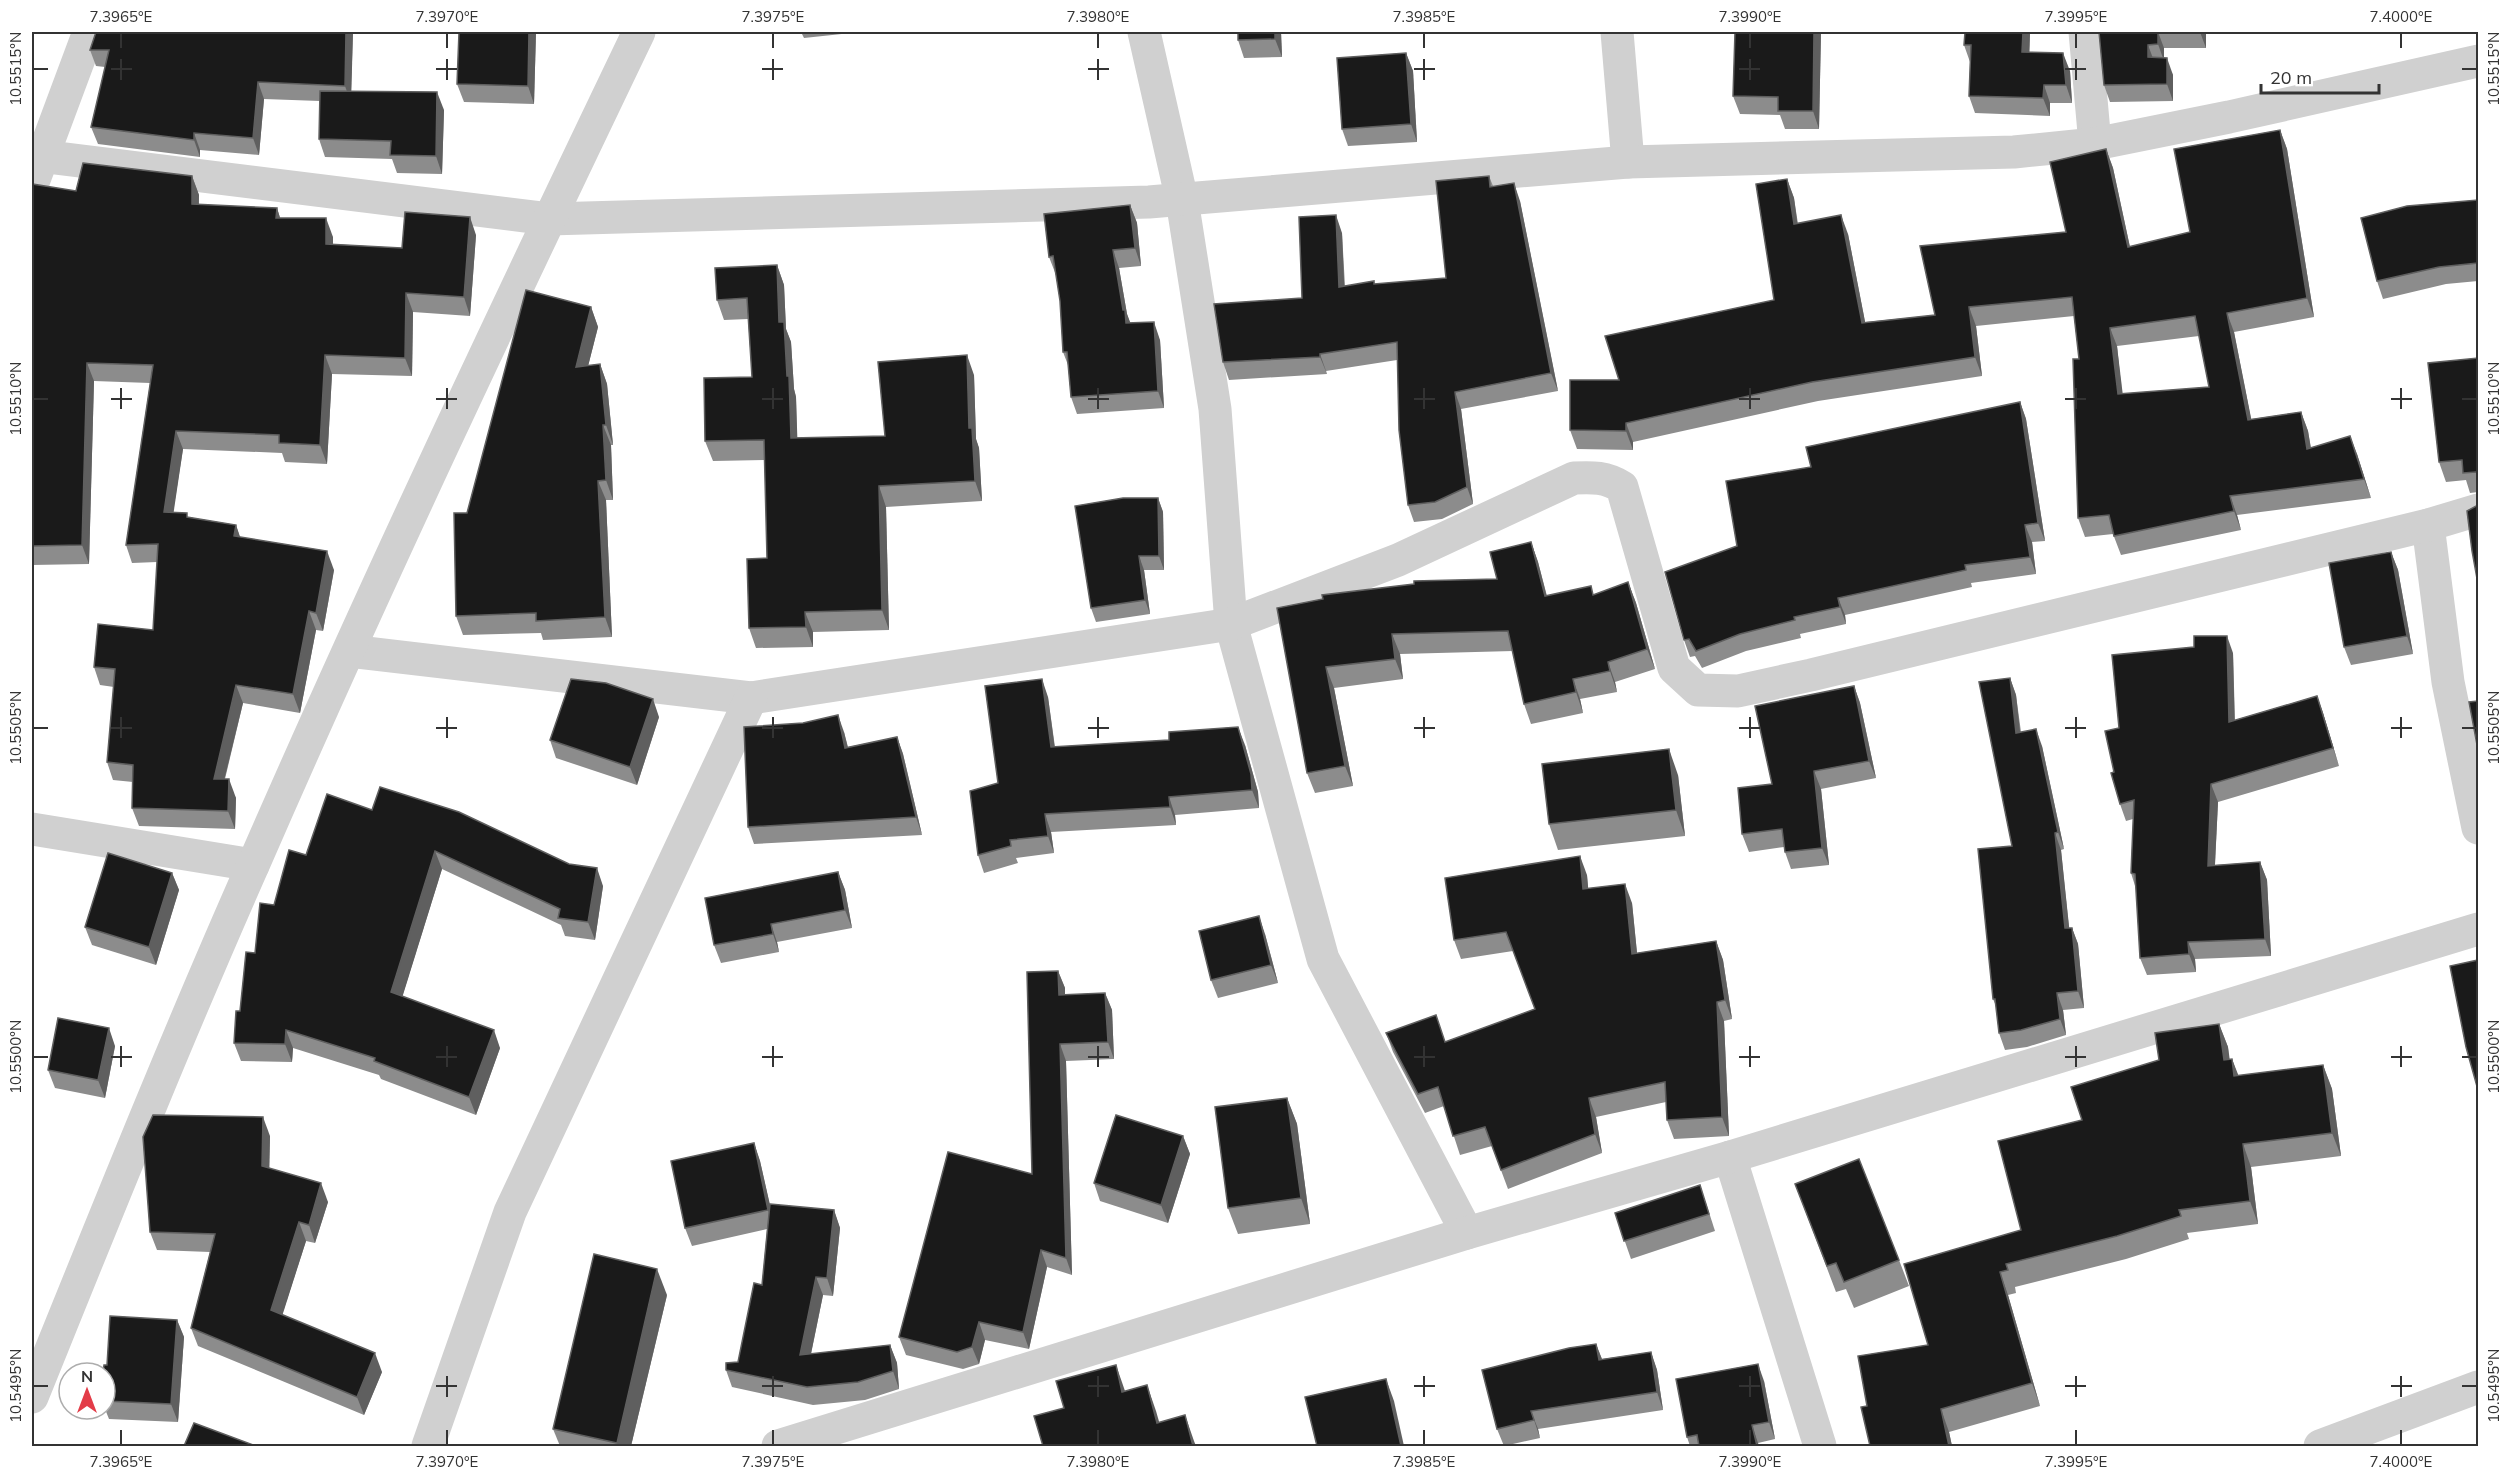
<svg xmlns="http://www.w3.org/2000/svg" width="2510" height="1478" font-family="Mulish,sans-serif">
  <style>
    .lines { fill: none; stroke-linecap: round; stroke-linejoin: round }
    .minor { stroke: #d0d0d0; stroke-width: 33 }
    .wall { fill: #8c8c8c; fill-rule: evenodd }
    .shaded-wall { fill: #5f5f5f }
    .building { fill: #1a1a1a; stroke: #5f5f5f; stroke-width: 1.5; fill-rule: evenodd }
    .ticks { fill: none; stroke: #333; stroke-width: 2 }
    .neatline { fill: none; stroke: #333; stroke-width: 2 }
    .ticks-label { font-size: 15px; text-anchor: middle; fill: #333 }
  </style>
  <rect width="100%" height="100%" fill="#fff"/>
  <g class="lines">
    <g class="minor">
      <path d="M1144,32L1182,200L1215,409L1231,624L1323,959L1467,1233"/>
      <path d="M1617,32L1628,162"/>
      <path d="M2085,32L2095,144"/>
      <path d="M32,155L549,219L1149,202L1628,162L2014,152L2095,144L2229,117L2478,61"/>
      <path d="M32,185L89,32"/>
      <path d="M2428,525L2448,682L2478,828"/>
      <path d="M349,651L751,698L1231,624L1398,560L1574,478C1593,477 1606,477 1622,487L1674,668L1698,690L1738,691L1811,675L2428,525L2478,510"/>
      <path d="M32,829L253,865"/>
      <path d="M1730,1157L1820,1446"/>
      <path d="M32,1397C104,1219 176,1039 254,863C376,583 507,307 639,32"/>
      <path d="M428,1446L510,1212L751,698"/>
      <path d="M778,1446L1467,1233L1730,1157L2478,929"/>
      <path d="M2320,1446L2478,1387"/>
    </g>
  </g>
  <g class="wall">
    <path d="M96,32H353L351,91L444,110L442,174L397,173L392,159L325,157L319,139L320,101L264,99L259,155L200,150V157L98,144L91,127L105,67L96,66L90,50Z"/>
    <path d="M536,32L534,104L464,102L457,84Z"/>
    <path d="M801,32H851V33L804,38Z"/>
    <path d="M1238,32H1281L1282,57L1244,58L1238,40Z"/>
    <path d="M1735,32H1821L1819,129H1785L1780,115L1740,114L1733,96Z"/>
    <path d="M2030,32L2029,52L2070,71L2072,103H2050V116L1975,113L1969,96L1970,62L1964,45Z"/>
    <path d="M2099,32H2206V48H2164V58L2173,75V101L2110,102L2104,85Z"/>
    <path d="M1406,53L1413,71L1417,142L1348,146L1342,129Z"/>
    <path d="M2280,130L2287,149L2314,317L2234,332L2251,419L2301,412L2308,431L2311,448L2357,454L2371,498L2237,515L2241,530L2121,555L2113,534L2085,537L2078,518L2079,359L2074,316L1976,326L1982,376L1818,401L1633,442V450L1577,449L1570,430L1619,380L1774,300L1787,179L1794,198L1798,224L1848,234L1865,322L1935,315L2066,232L2106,149L2113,168L2130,247L2190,232ZM2199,336L2209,387L2122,394L2117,346Z"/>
    <path d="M192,176L199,195V205L277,208L280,218L333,237V244L402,248L476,235L470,316L413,312L412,376L332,374L327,464L285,462L282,453L183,449L173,512L188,517L236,525L240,537L334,570L323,631L316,630L300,713L243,703L225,779L236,798L235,829L139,826L132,808L133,782L113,780L107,762L114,687L100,685L94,667L153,630L157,562L132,563L126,545L150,383L94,381L89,564L32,565V184L76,191Z"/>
    <path d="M1489,176L1493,186L1520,201L1558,391L1461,409L1473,504L1442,519L1414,522L1408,505L1397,360L1326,371L1327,374L1229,380L1223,362L1302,298L1342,233L1345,286L1374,281L1375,284L1446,278Z"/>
    <path d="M2478,200V281L2446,284L2383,299L2377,281Z"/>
    <path d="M1130,205L1137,223L1141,266L1119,268L1127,314L1130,323L1160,340L1164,408L1077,414L1071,397L1068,365L1063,352L1060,301L1056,275L1049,257Z"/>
    <path d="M777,265L784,285L786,329L791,342L794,389L796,397L797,438L885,436L974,375L976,439L979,448L982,501L886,507L889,630L813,632V647L756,648L749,628L767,558L765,460L713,461L705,441L752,377L748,319L724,320L717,300Z"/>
    <path d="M591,307L598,327L588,366L600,364L607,384L613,445H611L613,500H606L612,637L543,640L541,633L463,635L456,616L467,513Z"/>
    <path d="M2478,358V492L2470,493L2466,480L2446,482L2439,462Z"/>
    <path d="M2020,402L2026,419L2045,541L2032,542L2036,574L1971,583L1972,587L1845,615L1846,624L1800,634L1801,638L1746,651L1702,668L1695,656L1690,657L1684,640L1737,546L1811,467Z"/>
    <path d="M1158,498L1163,512L1164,570H1144L1150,614L1096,622L1091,608Z"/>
    <path d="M1531,542L1538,562L1547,596L1594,595L1628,582L1636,603L1655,669L1615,682L1617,692L1580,699L1583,713L1531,724L1524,704L1513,651L1400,654L1403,679L1334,688L1353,786L1315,793L1307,773L1323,599L1497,579Z"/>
    <path d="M2391,552L2398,570L2413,654L2351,665L2344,647Z"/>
    <path d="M2233,653L2235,720L2317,696L2323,713L2339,766L2218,802L2215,865L2260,862L2267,880L2271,956L2195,959L2196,972L2147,975L2140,958L2136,889L2131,873L2133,819L2126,821L2120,804L2114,772L2119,728Z"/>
    <path d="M2010,678L2016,695L2021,732L2042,746L2064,849L2061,850L2069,928H2072L2078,944L2084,1008L2063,1010L2066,1035L2027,1047L2005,1050L1999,1033L1996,1006L1993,999L2012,846Z"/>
    <path d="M1854,686L1860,703L1876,778L1821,789L1829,865L1791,869L1785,852L1784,847L1749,852L1742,834L1772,784Z"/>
    <path d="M1048,697L1055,747L1245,745L1258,792L1259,808L1175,815L1176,825L1051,832L1054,853L1016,858L1018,863L984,873L978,855L998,783Z"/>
    <path d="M659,717L637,785L556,758L550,740Z"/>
    <path d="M844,732L848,747L897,737L903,754L922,835L754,844L748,827Z"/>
    <path d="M1678,775L1685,836L1558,850L1549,824Z"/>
    <path d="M372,810L603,886L595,940L565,936L561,925L442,869L402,997L500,1048L476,1115L381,1079L379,1075L293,1048L292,1062L241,1061L234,1043L240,1011L255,953L274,905Z"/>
    <path d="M838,872L845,890L852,928L777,942L779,952L721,963L714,945Z"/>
    <path d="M172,873L179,890L156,965L92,945L85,927Z"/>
    <path d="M1587,875L1588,889L1632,903L1637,953L1716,941L1723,960L1732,1019L1724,1021L1729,1136L1674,1139L1667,1120L1666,1102L1596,1117L1602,1153L1508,1189L1492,1146L1460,1155L1444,1106L1425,1113L1393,1052L1386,1033L1445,1042L1535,1009L1513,951L1461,959L1454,940Z"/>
    <path d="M1265,934L1278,983L1218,998L1211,980Z"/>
    <path d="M1058,971L1065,988V995L1105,993L1112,1010L1114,1059L1066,1061L1072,1275L1047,1267L1029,1349L985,1340L979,1364L963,1369L906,1355L899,1337L1032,1174Z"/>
    <path d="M2219,1024L2228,1047L2229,1059H2232L2238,1076L2323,1065L2332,1089L2341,1156L2251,1167L2258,1224L2187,1233L2189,1239L2126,1259L2015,1287L2016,1293L2008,1295L2040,1406L1949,1432L1952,1446H1870L1867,1406L1928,1345L2021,1230L2082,1120L2159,1060Z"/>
    <path d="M115,1046L105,1098L55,1088L48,1070Z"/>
    <path d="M1287,1098L1297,1124L1310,1224L1238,1234L1228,1208Z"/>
    <path d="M270,1136L269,1168L328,1202L315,1243L306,1241L282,1315L382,1372L364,1415L198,1346L191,1328L210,1252L157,1250L150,1232Z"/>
    <path d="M1183,1136L1190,1154L1168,1223L1100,1201L1094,1183Z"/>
    <path d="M754,1143L760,1161L770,1206L834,1210L840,1228L833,1296L823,1295L811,1354L890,1345L897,1363L899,1389L865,1400L813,1405L732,1387L726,1370L738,1362L762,1285L767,1229L692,1246L685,1228Z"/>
    <path d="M1795,1184L1899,1260L1909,1286L1854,1308L1846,1289L1836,1292Z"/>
    <path d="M1706,1203L1715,1231L1631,1259L1615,1213Z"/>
    <path d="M667,1295L631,1446H560L553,1429Z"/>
    <path d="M177,1320L184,1337L178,1422L109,1419L105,1409V1373L107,1365Z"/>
    <path d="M1596,1344L1602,1359L1651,1352L1657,1370L1663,1410L1538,1429L1540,1438L1504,1446L1497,1429Z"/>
    <path d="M1764,1381L1775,1439L1758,1443L1759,1446H1690L1687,1437Z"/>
  </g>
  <g class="shaded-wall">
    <path d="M346,32H353L351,103L345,86Z"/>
    <path d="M529,32H536L534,104L528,86Z"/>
    <path d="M1275,32H1281L1282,57L1275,39Z"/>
    <path d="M1814,32H1821L1819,129L1813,111Z"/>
    <path d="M2023,32H2030L2029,70L2022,52Z"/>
    <path d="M2158,32L2164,48V61L2158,44Z"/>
    <path d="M2200,32H2206V48Z"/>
    <path d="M2148,45L2154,61L2148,57Z"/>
    <path d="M1406,53L1413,71L1417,142L1411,124Z"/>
    <path d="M2063,53L2070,71L2072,103L2066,85Z"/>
    <path d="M2167,58L2173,75V101L2167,84Z"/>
    <path d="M258,82L264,99L259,155L253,138Z"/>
    <path d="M2044,85L2050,103V116L2043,98Z"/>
    <path d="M437,92L444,110L442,174L436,156Z"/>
    <path d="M2280,130L2287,149L2314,317L2307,298Z"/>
    <path d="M194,133L200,150V157L194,140Z"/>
    <path d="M2106,149L2113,168L2134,266L2128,247Z"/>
    <path d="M192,176L199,195L198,223L192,204Z"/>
    <path d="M1787,179L1794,198L1800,243L1794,224Z"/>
    <path d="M1514,183L1520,201L1558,391L1551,373Z"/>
    <path d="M1130,205L1137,223L1141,266L1135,248Z"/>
    <path d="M277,208L283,227L276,218Z"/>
    <path d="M1336,215L1342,233L1345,304L1339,287Z"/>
    <path d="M1841,215L1848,234L1869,342L1862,323Z"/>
    <path d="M470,217L476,235L470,316L464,297Z"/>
    <path d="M326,218L333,237V262L326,244Z"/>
    <path d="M1113,250L1119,268L1127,314L1132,327L1126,323L1123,310Z"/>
    <path d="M777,265L784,285L786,329L791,342L794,389L796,397L798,458L791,438L787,376L779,322Z"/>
    <path d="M406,293L413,312L412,376L405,358Z"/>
    <path d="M591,307L598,327L583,386L576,367Z"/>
    <path d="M1969,307L1976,326L1982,376L1975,357Z"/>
    <path d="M2227,313L2234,332L2255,438L2248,420Z"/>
    <path d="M1154,322L1160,340L1164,408L1158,391Z"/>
    <path d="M2110,328L2117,346L2125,413L2118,394Z"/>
    <path d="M1320,354L1326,371L1327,374L1320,357Z"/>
    <path d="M325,355L332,374L327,464L320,445Z"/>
    <path d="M967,355L974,375L976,439L979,448L982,501L975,481L969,428Z"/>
    <path d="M87,363L94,381L89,564L82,545Z"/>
    <path d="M600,364L607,384L613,445L606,425Z"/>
    <path d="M1455,392L1461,409L1473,504L1467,487Z"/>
    <path d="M2020,402L2026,419L2045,541L2038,523Z"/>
    <path d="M2301,412L2308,431L2314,468L2307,449Z"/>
    <path d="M1626,423L1633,442V450L1626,431Z"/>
    <path d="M603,425L611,445L613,500L606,480Z"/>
    <path d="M176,431L183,449L171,530L164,512Z"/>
    <path d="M2350,436L2357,454L2371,498L2364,479Z"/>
    <path d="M598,481L606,500L612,637L605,617Z"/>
    <path d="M879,486L886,507L889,630L882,610Z"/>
    <path d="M2230,496L2237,515L2241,530L2234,511Z"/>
    <path d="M1158,498L1163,512L1164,570L1159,556Z"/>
    <path d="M236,525L242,543L234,536Z"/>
    <path d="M2025,525L2032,542L2036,574L2030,557Z"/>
    <path d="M1531,542L1538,562L1552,617L1545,596Z"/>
    <path d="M327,551L334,570L323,631L316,613Z"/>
    <path d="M2391,552L2398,570L2413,654L2407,636Z"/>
    <path d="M1139,556L1144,570L1150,614L1145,600Z"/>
    <path d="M1628,582L1636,603L1655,669L1647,649Z"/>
    <path d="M1838,598L1845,615L1846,624L1840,607Z"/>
    <path d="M309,611L316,630L300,713L293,694Z"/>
    <path d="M805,612L813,632V647L806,627Z"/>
    <path d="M1392,634L1400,654L1403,679L1395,659Z"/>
    <path d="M2227,636L2233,653L2235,739L2229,722Z"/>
    <path d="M1608,662L1615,682L1617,692L1610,671Z"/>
    <path d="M1326,667L1334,688L1353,786L1345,766Z"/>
    <path d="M2010,678L2016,695L2022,749L2016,733Z"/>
    <path d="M1042,679L1048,697L1057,765L1051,747Z"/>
    <path d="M1573,679L1580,699L1583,713L1576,692Z"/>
    <path d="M236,685L243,703L220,797L214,779Z"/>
    <path d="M1854,686L1860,703L1876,778L1869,761Z"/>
    <path d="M2317,696L2323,713L2339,766L2333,748Z"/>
    <path d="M653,699L659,717L637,785L630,767Z"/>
    <path d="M838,715L844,732L852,765L845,748Z"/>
    <path d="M1238,727L1245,745L1258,792L1259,808L1252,790Z"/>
    <path d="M2036,729L2042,746L2064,849L2058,832Z"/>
    <path d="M897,737L903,754L922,835L916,817Z"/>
    <path d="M1669,749L1678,775L1685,836L1676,810Z"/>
    <path d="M1814,771L1821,789L1829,865L1822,848Z"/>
    <path d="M229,779L236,798L235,829L228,811Z"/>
    <path d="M2211,784L2218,802L2214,883L2208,866Z"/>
    <path d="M1169,797L1175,815L1176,825L1170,807Z"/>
    <path d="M1045,814L1051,832L1054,853L1048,836Z"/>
    <path d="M2055,833L2061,850L2071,945L2065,928Z"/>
    <path d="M435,851L442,869L398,1011L391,992Z"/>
    <path d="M1580,856L1587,875L1590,908L1583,889Z"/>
    <path d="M2260,862L2267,880L2271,956L2265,939Z"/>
    <path d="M597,868L603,886L595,940L588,922Z"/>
    <path d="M838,872L845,890L852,928L845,910Z"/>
    <path d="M172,873L179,890L156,965L149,947Z"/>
    <path d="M1625,884L1632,903L1639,973L1632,954Z"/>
    <path d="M1259,916L1265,934L1278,983L1271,965Z"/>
    <path d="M771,924L777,942L779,952L773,934Z"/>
    <path d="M2072,928L2078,944L2084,1008L2078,991Z"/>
    <path d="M1716,941L1723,960L1732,1019L1725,1000Z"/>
    <path d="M2188,942L2195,959L2196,972L2189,954Z"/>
    <path d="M1058,971L1065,988V1012L1059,995Z"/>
    <path d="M1105,993L1112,1010L1114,1059L1108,1042Z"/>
    <path d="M2057,993L2063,1010L2066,1035L2060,1019Z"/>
    <path d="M1717,1002L1724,1021L1729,1136L1722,1117Z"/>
    <path d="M2219,1024L2228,1047L2233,1083L2224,1060Z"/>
    <path d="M109,1028L115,1046L105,1098L98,1080Z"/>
    <path d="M286,1030L293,1048L292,1062L285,1044Z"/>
    <path d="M494,1030L500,1048L476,1115L469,1097Z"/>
    <path d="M1060,1044L1066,1061L1072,1275L1066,1258Z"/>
    <path d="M2232,1059L2241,1082L2234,1076Z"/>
    <path d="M2323,1065L2332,1089L2341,1156L2332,1133Z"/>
    <path d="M1287,1098L1297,1124L1310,1224L1301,1198Z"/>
    <path d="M1589,1098L1596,1117L1602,1153L1595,1134Z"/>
    <path d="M263,1117L270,1136L269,1185L262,1166Z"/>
    <path d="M1183,1136L1190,1154L1168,1223L1161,1205Z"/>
    <path d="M754,1143L760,1161L775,1227L768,1210Z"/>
    <path d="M2243,1144L2251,1167L2258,1224L2250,1201Z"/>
    <path d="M321,1183L328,1202L315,1243L309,1225Z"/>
    <path d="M834,1210L840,1228L833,1296L827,1278Z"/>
    <path d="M299,1222L306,1241L278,1329L271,1310Z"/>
    <path d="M1041,1250L1047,1267L1029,1349L1023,1332Z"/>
    <path d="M657,1269L667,1295L631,1446H618L617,1443Z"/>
    <path d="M2000,1272L2008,1295L2040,1406L2032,1383Z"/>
    <path d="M816,1277L823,1295L807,1373L800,1355Z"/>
    <path d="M177,1320L184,1337L178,1422L171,1404Z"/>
    <path d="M979,1322L985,1340L979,1364L972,1347Z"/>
    <path d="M1596,1344L1603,1362L1599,1360Z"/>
    <path d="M890,1345L897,1363L899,1389L893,1371Z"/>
    <path d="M1651,1352L1657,1370L1663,1410L1657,1392Z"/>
    <path d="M375,1353L382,1372L364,1415L357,1397Z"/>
    <path d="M1758,1364L1764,1381L1775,1439L1769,1422Z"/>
    <path d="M1116,1365L1125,1391L1122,1392Z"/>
    <path d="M1386,1379L1394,1401L1404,1446H1401Z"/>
    <path d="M1147,1385L1156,1411L1166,1446L1157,1423Z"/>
    <path d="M1941,1409L1949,1432L1952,1446H1949Z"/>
    <path d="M1531,1411L1538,1429L1540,1438Z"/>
    <path d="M1185,1415L1194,1441L1196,1446H1193Z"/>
    <path d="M1752,1425L1759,1446H1757Z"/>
  </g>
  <g class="building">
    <path d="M96,32H346L345,86L258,82L253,138L194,133V140L91,127L109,50H90Z"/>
    <path d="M459,32H529L528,86L457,84Z"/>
    <path d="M1238,32H1275V39L1238,40Z"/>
    <path d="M1735,32H1814L1813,111H1778V97L1733,96Z"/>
    <path d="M1965,32H2023L2022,52L2063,53L2066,85H2044L2043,98L1969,96L1971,45H1964Z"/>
    <path d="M2099,32H2158V44L2148,45V57L2167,58V84L2104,85Z"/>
    <path d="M1406,53L1411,124L1342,129L1337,58Z"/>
    <path d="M320,91L437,92L436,156L390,155L391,141L319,139Z"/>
    <path d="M2280,130L2307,298L2227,313L2248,420L2301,412L2307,449L2350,436L2364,479L2230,496L2234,511L2114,536L2109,515L2078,518L2073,359H2079L2072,297L1969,307L1975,357L1812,382L1626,423V431L1570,430V380H1619L1605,336L1774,300L1756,184L1787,179L1794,224L1841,215L1862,323L1935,315L1920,246L2066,232L2050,162L2106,149L2128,247L2190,232L2174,149ZM2195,316L2209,387L2118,394L2110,328Z"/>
    <path d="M83,163L192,176V204L277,208L276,218H326V244L402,248L405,212L470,217L464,297L406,293L405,358L325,355L320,445L279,443V435L176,431L164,512L187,513V517L236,525L234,536L327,551L316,613L309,611L293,694L236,685L214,779H229L228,811L132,808L133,765L107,762L115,669L94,667L98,624L153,630L158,544L126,545L153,365L87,363L82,545L32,546V184L76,191Z"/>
    <path d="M1489,176L1490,187L1514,183L1551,373L1455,392L1467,487L1435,502L1408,505L1399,430L1397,342L1320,354V357L1223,362L1214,304L1302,298L1299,217L1336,215L1339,287L1374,281V284L1446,278L1436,181Z"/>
    <path d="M2478,200V263L2439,267L2377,281L2361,218L2407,206Z"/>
    <path d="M1130,205L1135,248L1113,250L1123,310H1125L1126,323L1154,322L1158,391L1071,397L1067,352H1063L1060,301L1053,256L1049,257L1044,214Z"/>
    <path d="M777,265L779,322H784L787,376H789L791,438L885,436L878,362L967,355L969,428H972L975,481L879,486L882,610L805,612L806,627L749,628L747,559L767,558L764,440L705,441L704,378L752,377L747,298L717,300L715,268Z"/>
    <path d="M526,290L591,307L576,367L600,364L606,425H603L606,480L598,481L605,617L536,621V613L456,616L454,513H467Z"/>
    <path d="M2478,358V474L2476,472L2463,473L2462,460L2439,462L2428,363Z"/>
    <path d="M2020,402L2038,523L2025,525L2030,557L1965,565L1966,570L1838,598L1840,607L1794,617L1795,620L1740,634L1696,651L1689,639L1684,640L1665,572L1737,546L1726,481L1811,467L1806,447Z"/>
    <path d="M1123,498H1158L1159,556H1139L1145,600L1091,608L1075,506Z"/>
    <path d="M2478,505V584L2472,551L2467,511Z"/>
    <path d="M1531,542L1545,596L1591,586L1593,595L1628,582L1647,649L1608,662L1610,671L1573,679L1576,692L1524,704L1508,631L1392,634L1395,659L1326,667L1345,766L1307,773L1277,608L1323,599L1322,595L1414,584V581L1497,579L1490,552Z"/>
    <path d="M2391,552L2407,636L2344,647L2329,563Z"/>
    <path d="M2194,636H2227L2229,722L2317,696L2333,748L2211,784L2208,866L2260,862L2265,939L2188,942L2189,954L2140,958L2135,874L2131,873L2134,800L2120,804L2111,773L2114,772L2105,731L2119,728L2112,655L2194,647Z"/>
    <path d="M2010,678L2016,733L2036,729L2058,832L2055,833L2065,928H2072L2078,991L2057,993L2060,1019L2021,1030L1999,1033L1995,999H1993L1978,849L2012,846L1979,682Z"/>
    <path d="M571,679L606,683L653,699L630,767L550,740Z"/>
    <path d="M1042,679L1051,747L1169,740V732L1238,727L1251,774L1252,790L1169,797L1170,807L1045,814L1048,836L1010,840L1011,846L978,855L970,791L998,783L985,686Z"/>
    <path d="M1854,686L1869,761L1814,771L1822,848L1785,852L1782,829L1742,834L1738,788L1772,784L1755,706Z"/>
    <path d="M2478,701V750L2469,702Z"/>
    <path d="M838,715L845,748L897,737L916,817L748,827L744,727L803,723Z"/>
    <path d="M1669,749L1676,810L1549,824L1542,764Z"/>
    <path d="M380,787L459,812L569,864L597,868L588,922L558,918L560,909L435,851L391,992L494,1030L469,1097L374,1061L375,1058L286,1030L285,1044L234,1043L236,1011H240L246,952L255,953L260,903L274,905L289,850L306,855L327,794L372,810Z"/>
    <path d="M108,853L172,873L149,947L85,927Z"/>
    <path d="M1580,856L1583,889L1625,884L1632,954L1716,941L1725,1000L1717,1002L1722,1117L1667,1120L1665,1082L1589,1098L1595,1134L1501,1170L1485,1127L1453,1136L1438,1087L1418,1094L1386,1033L1436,1015L1445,1042L1535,1009L1506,932L1454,940L1445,878Z"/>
    <path d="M838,872L845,910L771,924L773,934L714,945L705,898Z"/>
    <path d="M1259,916L1271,965L1211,980L1199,931Z"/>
    <path d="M2478,960V1090L2466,1047L2450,966Z"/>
    <path d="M1058,971L1059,995L1105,993L1108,1042L1060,1044L1066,1258L1041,1250L1023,1332L979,1322L972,1347L957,1352L899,1337L948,1152L1032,1174L1027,972Z"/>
    <path d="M58,1018L109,1028L98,1080L48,1070Z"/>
    <path d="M2219,1024L2224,1060L2232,1059L2234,1076L2323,1065L2332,1133L2243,1144L2250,1201L2179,1210L2181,1216L2117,1236L2006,1264L2008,1270L2000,1272L2032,1383L1941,1409L1949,1446H1870L1861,1407L1867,1406L1858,1356L1928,1345L1904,1264L2021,1230L1998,1141L2082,1120L2071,1087L2159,1060L2155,1033Z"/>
    <path d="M1287,1098L1301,1198L1228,1208L1215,1107Z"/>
    <path d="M153,1115L263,1117L262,1166L321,1183L309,1225L299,1222L271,1310L375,1353L357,1397L191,1328L215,1234L150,1232L143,1137Z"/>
    <path d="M1116,1115L1183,1136L1161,1205L1094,1183Z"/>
    <path d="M754,1143L768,1210L685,1228L671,1161Z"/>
    <path d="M1859,1159L1899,1260L1844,1282L1836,1263L1827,1266L1795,1184Z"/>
    <path d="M1700,1185L1709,1214L1624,1241L1615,1213Z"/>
    <path d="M770,1204L834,1210L827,1278L816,1277L800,1355L890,1345L893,1371L858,1382L807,1387L726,1370V1363L738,1362L754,1283L762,1285Z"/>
    <path d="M594,1254L657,1269L617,1443L553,1429Z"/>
    <path d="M110,1316L177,1320L171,1404L105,1401V1373H103L104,1365H107Z"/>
    <path d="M1596,1344L1599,1360L1651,1352L1657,1392L1531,1411L1534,1420L1497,1429L1482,1370L1569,1348Z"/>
    <path d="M1758,1364L1769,1422L1752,1425L1757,1446H1699L1697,1435L1687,1437L1676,1379Z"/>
    <path d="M1116,1365L1122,1392L1147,1385L1157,1423L1185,1415L1193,1446H1043L1034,1416L1064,1408L1056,1381Z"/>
    <path d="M1386,1379L1401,1446H1317L1305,1397Z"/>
    <path d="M194,1423L256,1446H184Z"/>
  </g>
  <path class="ticks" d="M121,33V48M447,33V48M773,33V48M1098,33V48M1424,33V48M1750,33V48M2076,33V48M2401,33V48M121,59V80M447,59V80M773,59V80M1098,59V80M1424,59V80M1750,59V80M2076,59V80M33,69H48M111,69H132M436,69H457M762,69H783M1088,69H1109M1414,69H1435M1739,69H1760M2065,69H2086M2462,69H2477M121,388V409M447,388V409M773,388V409M1098,388V409M1424,388V409M1750,388V409M2076,388V409M2401,388V409M33,399H48M111,399H132M436,399H457M762,399H783M1088,399H1109M1414,399H1435M1739,399H1760M2065,399H2086M2391,399H2412M2462,399H2477M121,717V738M447,717V738M773,717V738M1098,717V738M1424,717V738M1750,717V738M2076,717V738M2401,717V738M33,728H48M111,728H132M436,728H457M762,728H783M1088,728H1109M1414,728H1435M1739,728H1760M2065,728H2086M2391,728H2412M2462,728H2477M121,1046V1067M447,1046V1067M773,1046V1067M1098,1046V1067M1424,1046V1067M1750,1046V1067M2076,1046V1067M2401,1046V1067M33,1057H48M111,1057H132M436,1057H457M762,1057H783M1088,1057H1109M1414,1057H1435M1739,1057H1760M2065,1057H2086M2391,1057H2412M2462,1057H2477M447,1376V1397M773,1376V1397M1098,1376V1397M1424,1376V1397M1750,1376V1397M2076,1376V1397M2401,1376V1397M33,1386H48M436,1386H457M762,1386H783M1088,1386H1109M1414,1386H1435M1739,1386H1760M2065,1386H2086M2391,1386H2412M2462,1386H2477M121,1430V1445M447,1430V1445M773,1430V1445M1098,1430V1445M1424,1430V1445M1750,1430V1445M2076,1430V1445M2401,1430V1445"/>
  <rect width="2510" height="1478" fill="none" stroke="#ffffff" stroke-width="66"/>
  <g transform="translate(87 1391)"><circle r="28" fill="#ffffff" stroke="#adadad" stroke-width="1.5"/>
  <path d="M0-4.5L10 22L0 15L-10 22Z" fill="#e33c48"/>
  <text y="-9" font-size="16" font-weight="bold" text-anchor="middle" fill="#333333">N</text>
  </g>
  <path d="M2261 84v9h118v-9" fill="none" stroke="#333333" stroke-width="3"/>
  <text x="2270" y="84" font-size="18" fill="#333333" stroke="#ffffff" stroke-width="4.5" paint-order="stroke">20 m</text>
  <rect x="33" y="33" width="2444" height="1412" class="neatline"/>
  <g class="ticks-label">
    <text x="121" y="22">7.3965°E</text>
    <text x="447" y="22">7.3970°E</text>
    <text x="773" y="22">7.3975°E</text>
    <text x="1098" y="22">7.3980°E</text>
    <text x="1424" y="22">7.3985°E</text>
    <text x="1750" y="22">7.3990°E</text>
    <text x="2076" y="22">7.3995°E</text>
    <text x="2401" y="22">7.4000°E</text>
    <text transform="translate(16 69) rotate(-90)" y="5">10.5515°N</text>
    <text transform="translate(2494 69) rotate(-90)" y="5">10.5515°N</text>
    <text transform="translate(16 399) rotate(-90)" y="5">10.5510°N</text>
    <text transform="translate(2494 399) rotate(-90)" y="5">10.5510°N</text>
    <text transform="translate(16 728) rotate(-90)" y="5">10.5505°N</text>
    <text transform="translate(2494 728) rotate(-90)" y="5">10.5505°N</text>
    <text transform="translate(16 1057) rotate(-90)" y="5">10.5500°N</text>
    <text transform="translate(2494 1057) rotate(-90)" y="5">10.5500°N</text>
    <text transform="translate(16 1386) rotate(-90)" y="5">10.5495°N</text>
    <text transform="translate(2494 1386) rotate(-90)" y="5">10.5495°N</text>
    <text x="121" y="1467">7.3965°E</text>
    <text x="447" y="1467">7.3970°E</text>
    <text x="773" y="1467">7.3975°E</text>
    <text x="1098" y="1467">7.3980°E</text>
    <text x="1424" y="1467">7.3985°E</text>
    <text x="1750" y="1467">7.3990°E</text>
    <text x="2076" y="1467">7.3995°E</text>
    <text x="2401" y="1467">7.4000°E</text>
  </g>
</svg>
